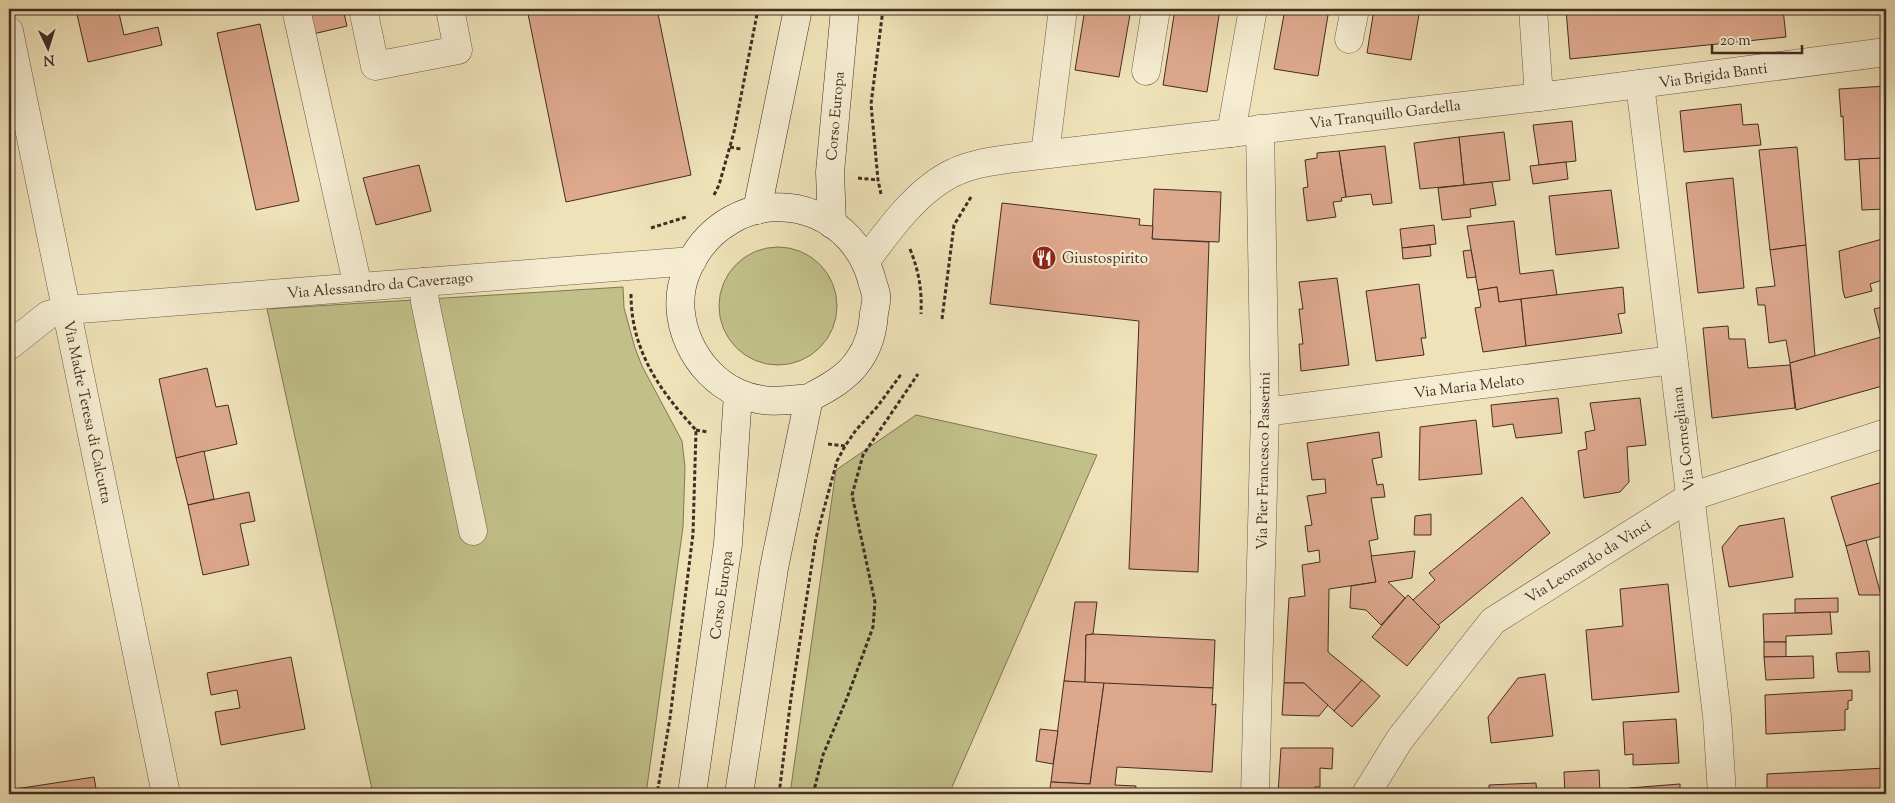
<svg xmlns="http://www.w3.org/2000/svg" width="1895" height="803" font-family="'Sorts Mill Goudy',serif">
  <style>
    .grass { fill: #c1c089; stroke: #827656 }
    .building { fill: #dea88d; stroke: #422d24 }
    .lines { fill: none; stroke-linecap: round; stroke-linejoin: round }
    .minor-casing { stroke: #6d5a49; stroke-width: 29 }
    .secondary-casing { stroke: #422d24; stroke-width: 29 }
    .path { stroke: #422d24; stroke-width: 3; stroke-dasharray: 4 2.5; stroke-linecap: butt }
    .minor { stroke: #f5ecd1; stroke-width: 28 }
    .secondary { stroke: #f5ecd1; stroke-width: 28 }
    .labels { text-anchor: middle; stroke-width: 4.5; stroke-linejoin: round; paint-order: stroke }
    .street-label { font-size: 15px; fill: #422d24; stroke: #f5ecd1 }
    .poi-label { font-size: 15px; fill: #422d24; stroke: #f5ecd1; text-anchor: start }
  </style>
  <rect width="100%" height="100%" fill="#efe2b8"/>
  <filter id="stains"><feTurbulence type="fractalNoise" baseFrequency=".004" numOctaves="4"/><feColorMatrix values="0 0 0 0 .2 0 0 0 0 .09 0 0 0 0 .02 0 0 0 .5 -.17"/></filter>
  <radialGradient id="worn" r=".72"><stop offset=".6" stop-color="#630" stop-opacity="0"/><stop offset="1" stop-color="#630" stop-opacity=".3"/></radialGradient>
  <g class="grass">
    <circle cx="778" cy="306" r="59"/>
    <path d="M623,287L624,308L635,348L642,366L682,441L685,467L683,527L646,794H373L267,309Z"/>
    <path d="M916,415L1097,455L949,794H790L836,470Z"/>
  </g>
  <g class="building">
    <path d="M82,9H118L124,35L158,27L162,45L88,62L76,10Z"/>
    <path d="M307,9H343L347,26L313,34Z"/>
    <path d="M527,9H657L691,175L566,202Z"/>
    <path d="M1085,9H1131L1119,77L1075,70Z"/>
    <path d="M1175,9H1220L1207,92L1163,85Z"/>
    <path d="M1285,9H1329L1318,76L1274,69Z"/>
    <path d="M1374,9H1420L1411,60L1367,53Z"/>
    <path d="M1566,9H1783L1786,37L1570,59Z"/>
    <path d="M260,24L299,201L256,210L217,33Z"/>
    <path d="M1886,86V158L1845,160L1843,116L1841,117L1839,89Z"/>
    <path d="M1741,104L1743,125L1758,124L1761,145L1684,152L1680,111Z"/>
    <path d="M1572,121L1576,161L1539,165L1533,125Z"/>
    <path d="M1504,132L1510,180L1464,185L1459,137Z"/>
    <path d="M1459,137L1464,185L1420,189L1414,143Z"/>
    <path d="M1385,146L1392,203L1373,205L1371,194L1346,197L1339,151Z"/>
    <path d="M1797,147L1806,245L1770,250L1759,150Z"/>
    <path d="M1339,151L1346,197L1341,198L1342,201L1333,202L1336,217L1307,221L1303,188L1308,187L1305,160L1317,158V153Z"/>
    <path d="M1886,158V209L1862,210L1859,159Z"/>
    <path d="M1566,162L1568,179L1533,184L1530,166Z"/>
    <path d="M419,165L431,211L376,225L363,178Z"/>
    <path d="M1733,178L1744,288L1698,293L1686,183Z"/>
    <path d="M1492,182L1496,205L1470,209L1471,217L1442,220L1438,188Z"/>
    <path d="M1154,189L1221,192L1219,242L1152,239Z"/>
    <path d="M1611,190L1619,248L1556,255L1549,196Z"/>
    <path d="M1002,203L1140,219L1139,225L1153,226L1152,239L1209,242L1198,572L1129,569L1139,321L990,304Z"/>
    <path d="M1514,221L1520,274L1553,270L1557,295L1499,302L1497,287L1478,290L1467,226Z"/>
    <path d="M1434,225L1436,244L1402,248L1400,229Z"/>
    <path d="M1886,238V279L1870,284L1872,291L1845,298L1843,291L1839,251Z"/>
    <path d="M1430,245L1431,256L1403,259L1402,248Z"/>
    <path d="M1806,245L1815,356L1790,363L1786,340L1769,343L1765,305H1758L1756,288L1775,286L1770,250Z"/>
    <path d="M1471,250L1476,277L1467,278L1463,251Z"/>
    <path d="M1337,278L1349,365L1301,371L1299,344H1303L1299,309H1303L1299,282Z"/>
    <path d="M1419,284L1426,338H1421L1424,355L1376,361L1366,291Z"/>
    <path d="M1497,287L1499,302L1521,299L1526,346L1483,352L1475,308L1481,307L1478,290Z"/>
    <path d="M1623,287L1625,313L1618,314L1622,333L1526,346L1521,299Z"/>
    <path d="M1886,306V385L1796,410L1790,363L1881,337L1874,309Z"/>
    <path d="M1728,326L1729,339H1745L1748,368L1790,365L1795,408L1712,418L1703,328Z"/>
    <path d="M207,368L216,407L228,405L237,444L176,458L159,379Z"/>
    <path d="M1558,398L1562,433L1516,438L1513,424L1493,427L1491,405Z"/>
    <path d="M1640,398L1646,445L1627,447L1629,482L1620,492L1584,498L1578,451L1587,449L1585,432L1595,430L1590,403Z"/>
    <path d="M1476,420L1482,474L1419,480L1420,427Z"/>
    <path d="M1379,432L1382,457L1372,459L1377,485L1383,484L1385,497L1371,498L1378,539L1369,541L1376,582L1329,589L1328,652L1362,680L1334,711L1304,683H1284L1289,598L1305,596L1302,565L1320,562L1319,550L1308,552L1305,526L1312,525L1307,496L1326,493L1325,479L1312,480L1307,443Z"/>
    <path d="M204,451L214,499L188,505L176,458Z"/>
    <path d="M1886,481V535L1846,546L1831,497Z"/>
    <path d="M249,492L255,521L240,524L249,565L203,575L188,505Z"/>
    <path d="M1522,497L1550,533L1437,626L1413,600L1435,580L1429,573Z"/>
    <path d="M1431,514V535H1414L1415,516Z"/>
    <path d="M1784,518L1793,577L1729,587L1722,547L1739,526Z"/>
    <path d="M1866,540L1881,595H1859L1846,546Z"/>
    <path d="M1415,551L1412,578L1388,582L1405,598L1381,625L1366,610L1350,608L1351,586L1376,582L1371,556Z"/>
    <path d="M1668,584L1679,692L1592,700L1586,630L1623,626L1620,589Z"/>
    <path d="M1408,595L1440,627L1407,666L1372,637Z"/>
    <path d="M1838,598V612L1795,613V599Z"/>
    <path d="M1075,602H1097L1093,634L1086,635L1085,683L1064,681Z"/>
    <path d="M1830,612L1832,634L1786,636V642H1764L1763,614Z"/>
    <path d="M1093,634L1215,640L1213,688L1085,683L1086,635Z"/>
    <rect x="1764" y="642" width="22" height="15"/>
    <path d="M1869,651L1870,672H1838L1836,653Z"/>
    <path d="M1813,656L1814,678L1766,680L1764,657Z"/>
    <path d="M291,657L305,729L221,745L215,712L240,708L237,690L211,695L207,673Z"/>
    <path d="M1545,674L1553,736L1491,743L1488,717L1518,678Z"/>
    <path d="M1362,680L1380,696L1352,727L1334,711Z"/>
    <path d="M1064,681L1104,683L1090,784L1051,782Z"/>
    <path d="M1104,683L1213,688L1212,705L1216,704L1212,772L1117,767L1115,785L1136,786L1135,794H1049L1051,782L1090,784Z"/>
    <path d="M1284,683H1304L1328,705L1319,716L1282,715Z"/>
    <path d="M1852,690V700L1848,701V709L1845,710V730L1766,734L1765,695Z"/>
    <path d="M1676,719L1679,763L1633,765V754L1625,755L1623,722Z"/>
    <path d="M1040,729L1058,731L1053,764L1036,761Z"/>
    <path d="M1281,748H1333L1332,769L1320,768V787H1315L1314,794H1278Z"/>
    <path d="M1886,768V794H1767V774Z"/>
    <path d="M1599,770L1600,794H1565L1564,772Z"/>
    <path d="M94,777L97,794H9V790Z"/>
    <path d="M1536,783L1537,794H1489V785Z"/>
    <path d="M1680,784V794H1629V788Z"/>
  </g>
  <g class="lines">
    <defs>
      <g id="minor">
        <path d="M296,9L358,287"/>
        <path d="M363,9L375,66L458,50L450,9"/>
        <path d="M1533,9L1539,97"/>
        <path d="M9,31L166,794"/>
        <path d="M1349,39L1355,9"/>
        <path d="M1146,71L1156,9"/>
        <path d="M1640,84L1717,716L1722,794"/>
        <path d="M1231,133L1253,9"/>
        <path d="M1045,154L1063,9"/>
        <path d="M866,261C889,229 919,188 955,172C974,163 995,161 1015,158L1539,97L1886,52"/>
        <path d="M423,282L425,302L473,531"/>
        <path d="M9,346L48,315L67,310L692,261"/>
        <path d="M1265,412L1673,360"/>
        <path d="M1255,794L1265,412L1260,129"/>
        <path d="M1366,794L1400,739L1493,621L1690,497L1886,433"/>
      </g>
      <g id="secondary">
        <path d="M757,210L798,9"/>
        <path d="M832,224L830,172L845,9"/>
        <path d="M692,794L728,544L738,394"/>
        <path d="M739,794L774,568L809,398C828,388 847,378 859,360C869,346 873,330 874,313C875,308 877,301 876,295C875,289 872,282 871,277C853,217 786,189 731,220C710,232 695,250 686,273C668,318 695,374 738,393C762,404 784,401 809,398"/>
      </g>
    </defs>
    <use href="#minor" class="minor-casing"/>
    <use href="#secondary" class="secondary-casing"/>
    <g class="path">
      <path d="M730,147L741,149"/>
      <path d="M858,178L878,180"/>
      <path d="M881,194L878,180L871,104L883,9"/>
      <path d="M714,195L719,185L734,132L758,9"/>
      <path d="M651,228L686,217"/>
      <path d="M910,249C919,272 922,289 921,314"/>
      <path d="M631,294C631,350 659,390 696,430L693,534L670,718L657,794"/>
      <path d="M942,319L954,225L971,197"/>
      <path d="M696,430L708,432"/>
      <path d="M828,444L845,446"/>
      <path d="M779,794L791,698L816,538L837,461L845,446L856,430L877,407L902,373"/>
      <path d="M813,794L823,755L847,698L873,627L875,602L852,495L863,455L918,374"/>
    </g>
    <use href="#minor" class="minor"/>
    <use href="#secondary" class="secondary"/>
  </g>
  <defs>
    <symbol id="restaurant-disc" viewBox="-11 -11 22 22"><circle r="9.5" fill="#8f2418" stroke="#f5ecd1"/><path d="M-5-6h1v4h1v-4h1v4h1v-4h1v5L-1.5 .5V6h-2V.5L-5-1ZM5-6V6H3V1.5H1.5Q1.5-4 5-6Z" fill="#fff"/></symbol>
  </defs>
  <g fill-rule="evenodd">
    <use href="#restaurant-disc" x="1030" y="244" width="28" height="28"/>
  </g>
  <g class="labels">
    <g class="street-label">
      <text transform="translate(1713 75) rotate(-8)" y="5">Via Brigida Banti</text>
      <text transform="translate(1385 114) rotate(-7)" y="5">Via Tranquillo Gardella</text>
      <text transform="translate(835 116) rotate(-85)" y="5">Corso Europa</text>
      <text transform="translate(380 285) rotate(-5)" y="5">Via Alessandro da Caverzago</text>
      <text transform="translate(1469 386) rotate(-7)" y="5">Via Maria Melato</text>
      <text transform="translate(88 412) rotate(78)" y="5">Via Madre Teresa di Calcutta</text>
      <text transform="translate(1683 439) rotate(-97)" y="5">Via Cornegliana</text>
      <text transform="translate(1263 461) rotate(-89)" y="5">Via Pier Francesco Passerini</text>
      <text transform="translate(1588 561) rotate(-32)" y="5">Via Leonardo da Vinci</text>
      <text transform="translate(721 595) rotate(-82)" y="5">Corso Europa</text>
    </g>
    <g class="poi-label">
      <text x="1062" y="263">Giustospirito</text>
    </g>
  </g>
  <rect width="1895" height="803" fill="none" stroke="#efe2b8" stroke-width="30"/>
  <rect x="10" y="10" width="1875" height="783" fill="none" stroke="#422d24" stroke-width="2.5"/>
  <rect x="15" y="15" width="1865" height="773" fill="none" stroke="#422d24"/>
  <g transform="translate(48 48) rotate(176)" stroke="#f5ecd1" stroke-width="4" paint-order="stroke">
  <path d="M0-4L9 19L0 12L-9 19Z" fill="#422d24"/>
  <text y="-8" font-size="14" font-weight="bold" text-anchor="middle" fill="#422d24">N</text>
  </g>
  <path d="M1712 45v8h90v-8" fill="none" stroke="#422d24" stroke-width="2.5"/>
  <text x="1720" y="45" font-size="15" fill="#422d24" stroke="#f5ecd1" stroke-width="4" paint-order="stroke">20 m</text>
  <rect width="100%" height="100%" filter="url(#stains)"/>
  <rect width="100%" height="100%" fill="url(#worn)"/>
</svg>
